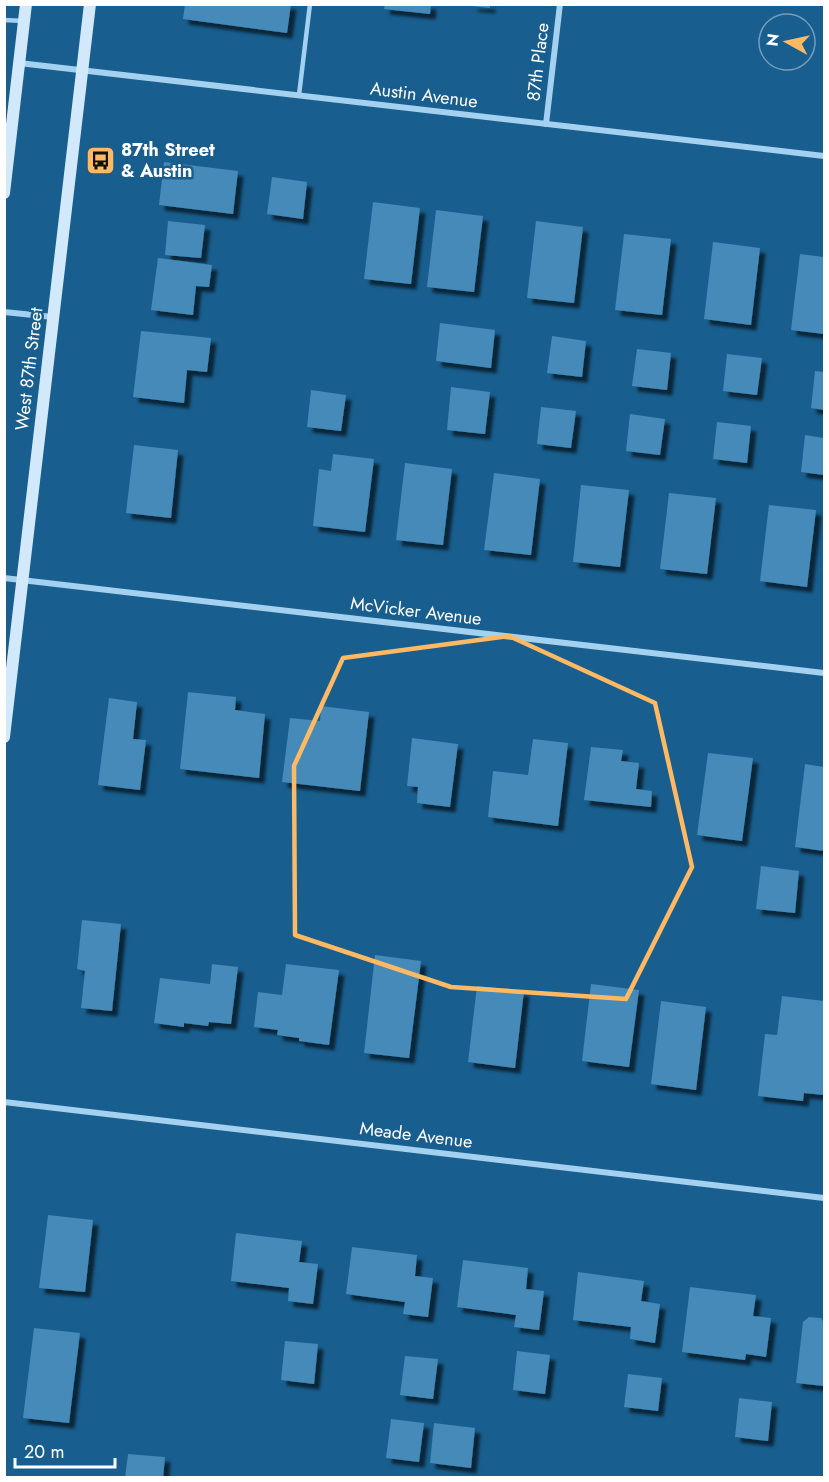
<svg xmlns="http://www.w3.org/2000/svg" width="829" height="1482" font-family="Jost,sans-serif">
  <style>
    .building { fill: #448ab8; filter: url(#shadow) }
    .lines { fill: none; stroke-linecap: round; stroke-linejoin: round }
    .lane { stroke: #a4d1ef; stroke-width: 4.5 }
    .street { stroke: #a4d1ef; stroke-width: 6 }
    .secondary { stroke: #d1e9fa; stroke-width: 12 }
    .marked { fill: none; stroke: #ffb962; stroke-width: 4.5; stroke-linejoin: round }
    .labels { text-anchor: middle; stroke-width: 5; stroke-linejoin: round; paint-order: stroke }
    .street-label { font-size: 18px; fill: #fff; stroke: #185e8e }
    .poi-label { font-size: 18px; font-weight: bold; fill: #fff; stroke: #185e8e; text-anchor: start }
  </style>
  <defs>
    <filter id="shadow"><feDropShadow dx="5.5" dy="5.5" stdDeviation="1.5" flood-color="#0009"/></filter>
  </defs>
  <rect width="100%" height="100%" fill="#185e8e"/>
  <g class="building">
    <path d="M185,4H291L287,33L183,19Z"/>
    <path d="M385,4H431L430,14L384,9Z"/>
    <path d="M472,4H490V8L472,6Z"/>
    <path d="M164,162L238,171L233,214L159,205Z"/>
    <path d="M272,177L307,182L303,219L267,214Z"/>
    <path d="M373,202L420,208L411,284L364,279Z"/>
    <path d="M436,210L483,216L474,292L427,287Z"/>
    <path d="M168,221L205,225L201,258L165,255Z"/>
    <path d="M536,221L583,227L574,303L527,298Z"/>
    <path d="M624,234L671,239L662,315L615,310Z"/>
    <path d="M713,242L760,248L751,325L704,319Z"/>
    <path d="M800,254L824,257V334L791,330Z"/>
    <path d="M158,258L212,265L209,287L196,286L193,315L151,310Z"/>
    <path d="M440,323L495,330L491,368L436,361Z"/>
    <path d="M141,331L211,338L207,372L187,370L184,403L133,397Z"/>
    <path d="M552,336L586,341L582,377L547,373Z"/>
    <path d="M637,349L671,353L667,390L632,386Z"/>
    <path d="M727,354L762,358L757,395L723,391Z"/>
    <path d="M815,371L824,372V410L811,408Z"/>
    <path d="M451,387L490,392L485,434L447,430Z"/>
    <path d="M311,390L346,395L341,431L307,427Z"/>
    <path d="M541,407L576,411L571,448L537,444Z"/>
    <path d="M630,414L665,419L660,455L626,451Z"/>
    <path d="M717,422L751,426L747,463L713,459Z"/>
    <path d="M805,435L824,438V475L801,472Z"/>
    <path d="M134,445L178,450L171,518L126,513Z"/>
    <path d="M333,454L374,459L365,532L313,526L319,469L331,471Z"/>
    <path d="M405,463L452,469L443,545L396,540Z"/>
    <path d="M494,473L540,479L531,555L484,550Z"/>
    <path d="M581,485L629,490L620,567L573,562Z"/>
    <path d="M669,493L716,498L707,574L660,569Z"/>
    <path d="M769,505L816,510L807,587L760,581Z"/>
    <path d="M188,692L236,697L235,710L265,714L259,778L180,769Z"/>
    <path d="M109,698L137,702L133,739L146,740L140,790L98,785Z"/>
    <path d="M321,706L369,712L360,791L282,782L290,718L320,721Z"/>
    <path d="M412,738L458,744L450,807L417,803L418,787L407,786Z"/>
    <path d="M533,739L568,743L558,826L488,817L493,771L528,775Z"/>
    <path d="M591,747L623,750L621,761L639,763L636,789L652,791L651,807L584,800Z"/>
    <path d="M708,753L753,758L742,841L697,835Z"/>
    <path d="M805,764L824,767V851L795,847Z"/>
    <path d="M761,866L799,871L795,913L756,909Z"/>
    <path d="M82,920L121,924L112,1011L81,1008L85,971L77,969Z"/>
    <path d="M375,955L421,961L409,1058L364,1053Z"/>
    <path d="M212,964L238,967L231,1024L209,1022L208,1026L184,1023V1027L154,1023L160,978L210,984Z"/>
    <path d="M286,964L339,970L329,1045L299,1041V1038L277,1035L278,1030L254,1027L258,992L282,995Z"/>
    <path d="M591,984L639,990L629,1067L582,1061Z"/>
    <path d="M477,986L524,991L515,1068L468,1062Z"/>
    <path d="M782,996L824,1001V1095L804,1093L803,1101L758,1096L765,1034L777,1035Z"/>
    <path d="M661,1001L706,1007L696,1090L651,1084Z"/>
    <path d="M48,1215L93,1220L85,1292L39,1288Z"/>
    <path d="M236,1233L302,1241L299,1262L318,1264L313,1304L288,1301L289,1288L231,1281Z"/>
    <path d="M352,1247L417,1255L415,1276L433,1278L428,1317L403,1314L405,1302L346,1294Z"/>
    <path d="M463,1260L528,1268L526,1289L544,1291L539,1330L514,1327L516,1315L457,1307Z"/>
    <path d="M578,1272L644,1281L641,1301L660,1304L655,1343L630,1339L631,1327L573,1320Z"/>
    <path d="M690,1287L756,1295L753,1316L771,1318L766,1357L746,1354L745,1360L682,1352Z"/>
    <path d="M809,1317L821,1318L824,1323V1386L796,1383L803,1322Z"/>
    <path d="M34,1328L80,1333L69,1423L23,1418Z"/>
    <path d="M285,1341L318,1344L314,1384L281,1380Z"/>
    <path d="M517,1351L550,1355L545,1394L513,1390Z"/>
    <path d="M405,1356L438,1359L433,1399L400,1395Z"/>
    <path d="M628,1374L662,1378L658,1411L624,1407Z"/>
    <path d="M739,1398L772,1402L768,1441L735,1437Z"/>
    <path d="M391,1419L424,1423L419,1462L386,1458Z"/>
    <path d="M434,1423L475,1428L471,1468L430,1463Z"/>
    <path d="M128,1454L165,1457L163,1478H125Z"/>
  </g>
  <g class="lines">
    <g class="lane">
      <path d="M4,20L23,21"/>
      <path d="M299,95L310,4"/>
    </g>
    <g class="street">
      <path d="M19,63L824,156"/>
      <path d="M546,124L560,4"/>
      <path d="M4,312L53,317"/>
      <path d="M4,578L824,673"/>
      <path d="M4,1102L824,1198"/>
    </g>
    <g class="secondary">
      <path d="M4,193L26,4"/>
      <path d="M4,737L90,4"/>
    </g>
  </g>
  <path class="marked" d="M509,636L655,703L692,867L626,999L451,987L295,935L294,766L343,658Z"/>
  <defs>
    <symbol id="bus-square" viewBox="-11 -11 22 22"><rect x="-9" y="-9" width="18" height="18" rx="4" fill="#ffb962" stroke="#185e8e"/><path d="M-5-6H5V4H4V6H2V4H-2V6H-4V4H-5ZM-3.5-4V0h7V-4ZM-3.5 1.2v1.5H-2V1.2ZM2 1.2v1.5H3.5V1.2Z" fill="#111"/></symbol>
  </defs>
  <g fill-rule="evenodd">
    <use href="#bus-square" x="84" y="144" width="33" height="33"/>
  </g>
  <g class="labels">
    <g class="street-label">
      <text transform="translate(538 62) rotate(-83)" y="6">87th Place</text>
      <text transform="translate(424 95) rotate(7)" y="6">Austin Avenue</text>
      <text transform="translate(29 369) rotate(-83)" y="6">West 87th Street</text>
      <text transform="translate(416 611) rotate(7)" y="6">McVicker Avenue</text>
      <text transform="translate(416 1135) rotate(7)" y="6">Meade Avenue</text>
    </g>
    <g class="poi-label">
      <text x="121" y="156">87th Street<tspan x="121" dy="21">&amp; Austin</tspan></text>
    </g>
  </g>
  <rect width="829" height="1482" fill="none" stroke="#ffffff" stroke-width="12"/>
  <g transform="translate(787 42) rotate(278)"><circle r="28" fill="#185e8e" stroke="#749ebb" stroke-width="1.5"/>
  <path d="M0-4.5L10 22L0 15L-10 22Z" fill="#ffb962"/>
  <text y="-9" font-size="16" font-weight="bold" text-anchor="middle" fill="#ffffff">N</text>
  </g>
  <path d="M15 1458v9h100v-9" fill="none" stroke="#ffffff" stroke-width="3"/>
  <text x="24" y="1458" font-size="18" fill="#ffffff" stroke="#185e8e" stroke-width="4.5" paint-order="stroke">20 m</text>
</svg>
